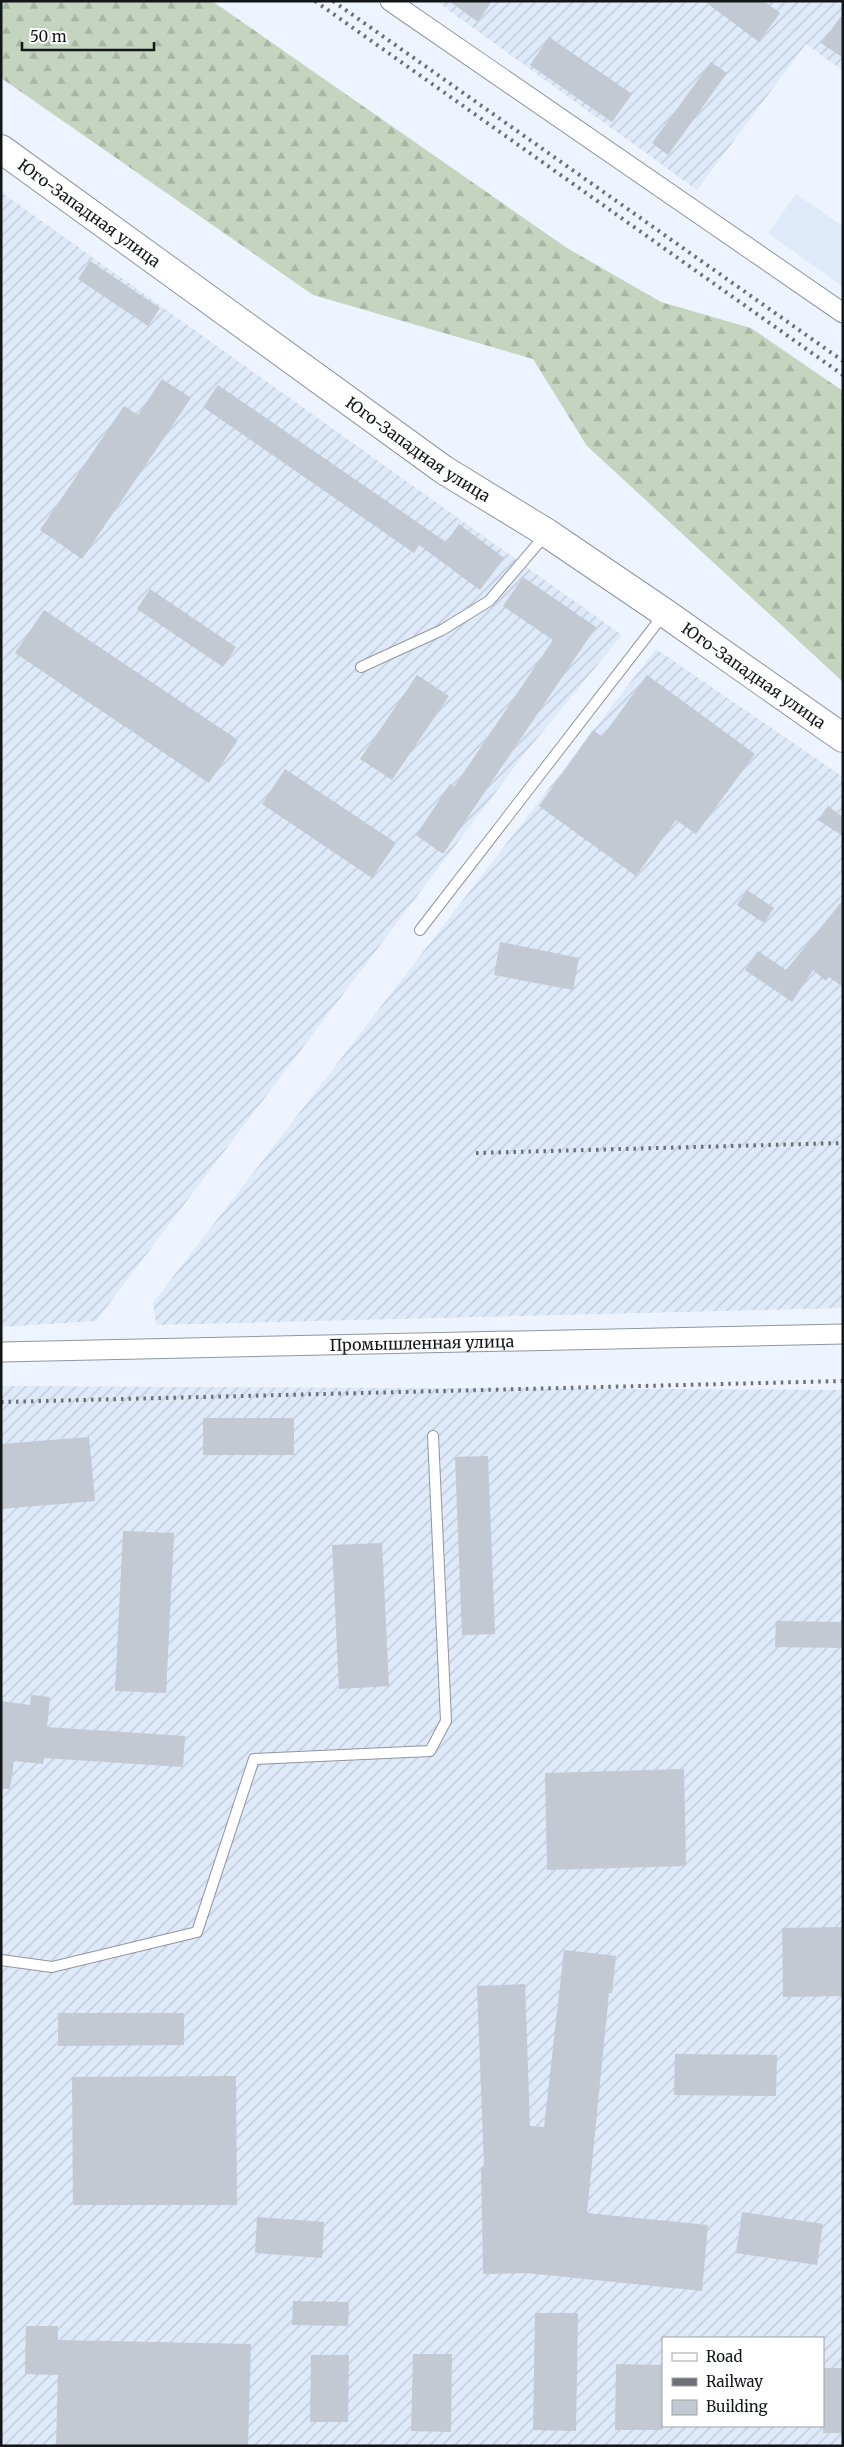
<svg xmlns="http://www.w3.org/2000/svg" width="844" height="2447" font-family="Merriweather,serif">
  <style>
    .built { fill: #dee9f9 }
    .industrial { fill: url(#industrial-furrows); fill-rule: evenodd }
    .forest { fill: url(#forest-firs) }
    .building { fill: #c3c9d3 }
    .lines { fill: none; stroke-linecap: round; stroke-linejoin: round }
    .service-casing { stroke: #9096a0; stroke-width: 12 }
    .minor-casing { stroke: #9096a0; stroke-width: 21 }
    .primary-casing { stroke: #9096a0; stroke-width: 30 }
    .service { stroke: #fff; stroke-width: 10 }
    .minor { stroke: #fff; stroke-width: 19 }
    .primary { stroke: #fff; stroke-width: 28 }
    .rail { stroke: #6d7177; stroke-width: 4; stroke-dasharray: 2.5 5; stroke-linecap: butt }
    .labels { text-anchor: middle; stroke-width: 4; stroke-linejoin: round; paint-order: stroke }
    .street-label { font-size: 16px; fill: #131619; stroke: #fff }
  </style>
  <defs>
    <pattern id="industrial-furrows" width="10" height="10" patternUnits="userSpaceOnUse" patternTransform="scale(1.25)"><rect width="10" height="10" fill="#dee9f9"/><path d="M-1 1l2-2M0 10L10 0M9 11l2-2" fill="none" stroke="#bec7d5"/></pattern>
    <pattern id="forest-firs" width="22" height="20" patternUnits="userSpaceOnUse" patternTransform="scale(1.25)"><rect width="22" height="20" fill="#c5d4be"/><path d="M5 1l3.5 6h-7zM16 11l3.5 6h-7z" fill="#a8b5a3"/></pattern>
  </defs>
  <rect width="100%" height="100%" fill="#eef4ff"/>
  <path class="built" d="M796,194L843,226V287L768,233Z"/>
  <g class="industrial">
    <path d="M436,1H843V71L806,44L697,190Z"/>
    <path d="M1,192L622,635L526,752L96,1321L1,1327Z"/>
    <path d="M656,649L843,777V1308L156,1325L153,1303Z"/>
    <path d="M1,1386L843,1390V2446H1ZM663,2338H823V2426H663Z"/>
  </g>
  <path class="forest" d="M1,1H212L567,248L661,302L751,328L843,391V682L587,446L533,359L313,295L1,78Z"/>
  <g class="building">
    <path d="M449,1H492L478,22Z"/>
    <path d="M704,1H764L780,13L759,42Z"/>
    <path d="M843,14V58L821,43Z"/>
    <path d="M549,37L632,94L612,122L530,65Z"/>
    <path d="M711,62L727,73L668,155L652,143Z"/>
    <path d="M90,261L160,308L148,326L78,279Z"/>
    <path d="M162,379L191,398L82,559L40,530L124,406L138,415Z"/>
    <path d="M218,385L446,542L459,524L504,558L480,590L419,545L414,553L203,407Z"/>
    <path d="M523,577L596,627L443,854L416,835L450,784L454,787L553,640L503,606Z"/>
    <path d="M150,589L236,647L223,667L137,609Z"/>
    <path d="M44,610L238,740L209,783L15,653Z"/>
    <path d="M417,675L449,696L392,780L360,759Z"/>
    <path d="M647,675L755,754L696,834L676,820L636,876L539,806L593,730L602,737Z"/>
    <path d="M285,769L396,843L372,878L262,804Z"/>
    <path d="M828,806L843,817V836L818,820Z"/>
    <path d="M747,890L774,908L764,923L737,905Z"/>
    <path d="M843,900V987L829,977L826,981L813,970L792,1002L745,970L758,951L786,970Z"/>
    <path d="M500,942L579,958L573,990L494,975Z"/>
    <rect x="203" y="1418" width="91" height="37"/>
    <path d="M89,1437L95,1501L1,1509V1444Z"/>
    <path d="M488,1456L495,1634L462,1635L455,1457Z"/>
    <path d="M123,1531L174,1533L166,1693L115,1691Z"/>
    <path d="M382,1543L389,1686L339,1689L332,1545Z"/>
    <path d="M776,1621L843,1622V1648L775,1647Z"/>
    <path d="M31,1695L50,1697L47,1727L185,1736L183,1767L44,1758L43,1764L14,1761L10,1789H1V1701L30,1705Z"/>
    <path d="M684,1769L686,1866L547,1870L545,1773Z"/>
    <path d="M843,1927V1996L783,1997L782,1928Z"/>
    <path d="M564,1950L616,1956L612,1993H609L587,2213L708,2225L702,2291L527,2273L483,2274L481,2167H484L477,1986L525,1984L530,2126L544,2127Z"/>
    <path d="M58,2013H184V2045L58,2046Z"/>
    <path d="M675,2054L777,2055L776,2096L674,2095Z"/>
    <path d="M236,2076L237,2205H73L72,2077Z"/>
    <path d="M742,2212L823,2224L817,2265L736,2253Z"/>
    <path d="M257,2217L324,2222L322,2258L255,2253Z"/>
    <path d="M293,2301L349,2302L348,2326L292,2325Z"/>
    <path d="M535,2313H578L576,2431L533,2430Z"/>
    <path d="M26,2326H58V2340L251,2344L248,2446H56L58,2375L25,2374Z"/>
    <path d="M413,2354H452L451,2432L411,2431Z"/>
    <path d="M311,2355H349L348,2422H310Z"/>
    <path d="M616,2364L663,2365V2430H615Z"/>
    <rect x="823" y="2368" width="20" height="65"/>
  </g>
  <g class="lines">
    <defs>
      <g id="service">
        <path d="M361,667L442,630L489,601L547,533"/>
        <path d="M420,930L664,614"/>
        <path d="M1,1960L52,1967L197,1932L254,1759L430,1751L446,1721L433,1436"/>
      </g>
      <g id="minor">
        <path d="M390,1L843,313"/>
        <path id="s1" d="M1,1352L843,1334"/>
      </g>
      <g id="primary">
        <path id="s2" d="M1,149L444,470L547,533L665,613L843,738"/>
      </g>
    </defs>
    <use href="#service" class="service-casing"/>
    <use href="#minor" class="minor-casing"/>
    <use href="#primary" class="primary-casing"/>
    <use href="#service" class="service"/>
    <use href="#minor" class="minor"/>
    <use href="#primary" class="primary"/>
    <g class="rail">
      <path d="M315,1L843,375"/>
      <path d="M333,1L843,361"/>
      <path d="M476,1153L843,1143"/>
      <path d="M1,1402L843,1381"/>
    </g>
  </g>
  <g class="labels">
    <g class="street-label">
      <text dy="6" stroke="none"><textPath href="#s2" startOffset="109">Юго-Западная улица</textPath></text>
      <text dy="6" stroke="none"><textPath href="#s2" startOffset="514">Юго-Западная улица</textPath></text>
      <text dy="6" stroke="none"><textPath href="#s2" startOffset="919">Юго-Западная улица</textPath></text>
      <text dy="6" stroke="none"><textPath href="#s1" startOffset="421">Промышленная улица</textPath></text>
    </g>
  </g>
  <rect width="844" height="2447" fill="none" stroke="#131619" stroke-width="5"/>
  <rect x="662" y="2337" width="162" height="90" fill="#ffffff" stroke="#a1a2a3"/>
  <rect x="672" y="2353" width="25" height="8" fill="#ffffff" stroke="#a1a2a3"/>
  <text x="706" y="2362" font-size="15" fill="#131619">Road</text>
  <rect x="672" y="2378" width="25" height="8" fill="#6d7177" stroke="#a1a2a3"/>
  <text x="706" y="2387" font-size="15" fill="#131619">Railway</text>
  <rect x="672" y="2400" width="25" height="15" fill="#c3c9d3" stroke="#a1a2a3"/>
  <text x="706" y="2412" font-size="15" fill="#131619">Building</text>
  <path d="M22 42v8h132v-8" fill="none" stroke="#131619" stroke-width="2.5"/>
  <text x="30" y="42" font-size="15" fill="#131619" stroke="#ffffff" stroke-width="4" paint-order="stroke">50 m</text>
</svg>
